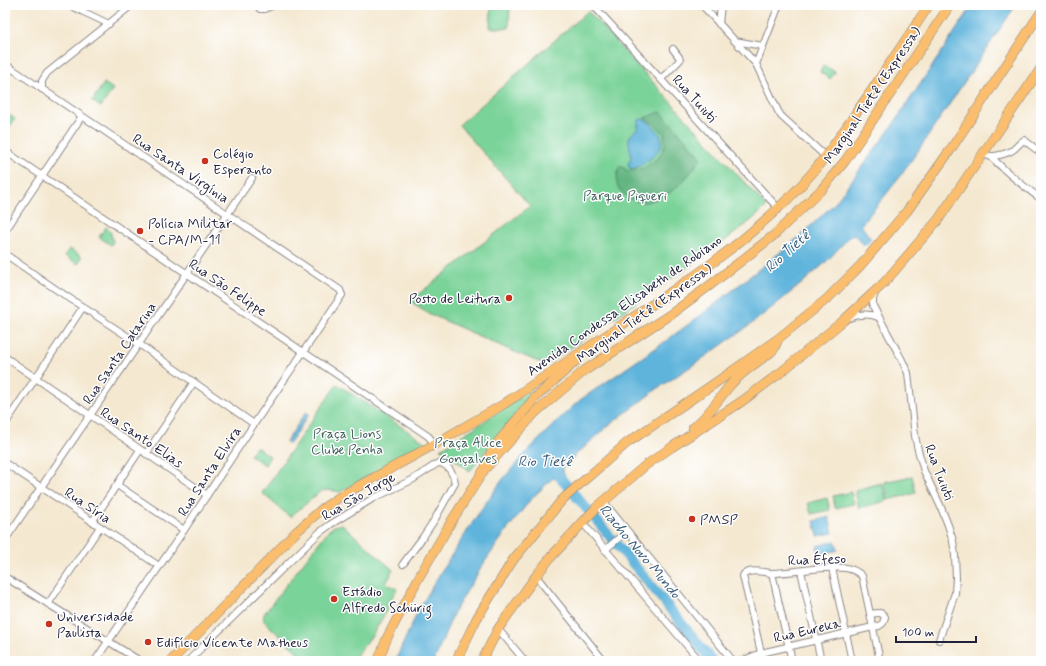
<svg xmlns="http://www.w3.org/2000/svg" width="1046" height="666" font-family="Mynerve,sans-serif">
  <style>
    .green { fill: #7ad399; stroke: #4e7a6a }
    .forest { fill: #63b581; stroke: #426c5e }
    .water { fill: #5fb4db; stroke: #406b8b }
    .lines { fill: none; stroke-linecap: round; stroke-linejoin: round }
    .river { stroke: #5fb4db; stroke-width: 10 }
    .minor-casing { stroke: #8b8586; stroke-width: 8 }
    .highway-casing { stroke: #8b8586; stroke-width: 10 }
    .minor { stroke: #fff; stroke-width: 6 }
    .highway { stroke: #fabe6e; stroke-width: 9 }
    .poi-dot { fill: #c8321e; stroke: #fff; stroke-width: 1.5 }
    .labels { text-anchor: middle; stroke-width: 3; stroke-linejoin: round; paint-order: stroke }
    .street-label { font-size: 14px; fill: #22223b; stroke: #fff }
    .poi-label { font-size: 14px; fill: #22223b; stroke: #fff; text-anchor: start }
    .park-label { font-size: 14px; fill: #41605c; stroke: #fff }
    .water-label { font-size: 15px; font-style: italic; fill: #3a5c7b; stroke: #fff }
  </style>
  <rect width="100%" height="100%" fill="#fff"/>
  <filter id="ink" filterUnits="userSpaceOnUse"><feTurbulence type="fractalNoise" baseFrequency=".025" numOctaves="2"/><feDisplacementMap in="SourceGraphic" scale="8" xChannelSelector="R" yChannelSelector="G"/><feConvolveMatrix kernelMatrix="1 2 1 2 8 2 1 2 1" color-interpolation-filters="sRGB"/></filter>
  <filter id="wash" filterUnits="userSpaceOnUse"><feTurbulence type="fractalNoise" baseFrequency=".012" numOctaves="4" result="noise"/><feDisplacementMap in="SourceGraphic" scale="16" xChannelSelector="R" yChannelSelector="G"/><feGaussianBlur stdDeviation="0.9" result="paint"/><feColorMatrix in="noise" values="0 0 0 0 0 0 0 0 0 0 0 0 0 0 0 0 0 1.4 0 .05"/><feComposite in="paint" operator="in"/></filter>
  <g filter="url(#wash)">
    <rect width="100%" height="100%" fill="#f4e8d0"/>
    <g class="green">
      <path d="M491,5H510L509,28H490Z"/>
      <path d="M588,11L766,206L765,208L761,212L748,223L713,250L546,365L510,350L479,336L430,314L410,301L530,206L459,125Z"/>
      <path d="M824,65L835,72L830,79L820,72Z"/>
      <path d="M104,83L113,89L101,107L92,101Z"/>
      <path d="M5,112L15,119L5,133Z"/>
      <path d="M106,227L110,230L113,242L111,245L99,237Z"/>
      <path d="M70,249L82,257L78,264L65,256Z"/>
      <path d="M337,384L426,443L340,492L329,490L321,491L290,517L262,493Z"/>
      <path d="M537,387L470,471L441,449Z"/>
      <path d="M256,447L270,456L265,465L250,455Z"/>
      <path d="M912,476L916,493L888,500L884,482Z"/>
      <path d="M882,483L887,501L859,508L855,490Z"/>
      <path d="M851,492L854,504L835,508L833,496Z"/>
      <path d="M827,498L830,510L811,514L808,503Z"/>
      <path d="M342,524L393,570L390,574L391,575L386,583L397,589L386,608L387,610L373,634L356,656L350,661H307L266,623C263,620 263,618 264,614L327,532L334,526Z"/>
    </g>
    <path class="forest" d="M661,112L701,157C693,172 677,190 662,197C658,199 651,201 647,202C636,203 623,197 618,187C615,180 618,172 620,165L628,171L644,168L659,157L665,145L664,134L655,124L644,118Z"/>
    <g class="water">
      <path d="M973,5H1016L918,151L888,192L861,225L871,239L865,246L854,235L852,234L825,263L800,285L750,325L699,361L657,389L608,426L580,451L563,467L562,470L569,484L565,489L555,478L552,479L531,499L507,530L484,563L454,612L434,661H395L419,609L442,570L480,511L503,479L520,459L556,422L580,400L663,343L705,312L797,239L835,203L890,129L945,47L958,27Z"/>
      <path d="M641,119C647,120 652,124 656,129C659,133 663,138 662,143C661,153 641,167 632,169L629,167L628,165L631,157V153L629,144V139L630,136L638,128V121Z"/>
      <path d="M306,412L309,414L289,444L286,442Z"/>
      <path d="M829,517L833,533L818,536L814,521Z"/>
      <path d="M835,541L838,550L819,555L817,546Z"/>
    </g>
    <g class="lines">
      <path class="river" d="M559,476L645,578L712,661"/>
    </g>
  </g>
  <g filter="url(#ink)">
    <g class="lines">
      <defs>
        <g id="minor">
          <path d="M69,5L109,24"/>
          <path d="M256,5L260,9H264L274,5"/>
          <path d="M593,5L778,208"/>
          <path d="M702,5L756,64L778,111L781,116L825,156"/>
          <path d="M719,24L721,5"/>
          <path d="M735,41L763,46"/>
          <path d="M5,64L340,290L342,295L254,424L184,530L95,661"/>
          <path d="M756,64L779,5"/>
          <path d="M661,79L680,60L679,57L673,49"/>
          <path d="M42,89V81L47,73L132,5"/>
          <path d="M5,151L428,436L435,444"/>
          <path d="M982,154C985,155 987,156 989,156C995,157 1010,153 1014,149C1018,146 1020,142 1024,140L1041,153"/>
          <path d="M990,156C1006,172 1023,186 1041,199"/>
          <path d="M5,231L82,116"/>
          <path d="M5,254L54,288L139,344L254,424"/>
          <path d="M875,293L873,299V306L902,360L908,373L915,436L918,450L924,471L940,505L948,525L953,541L955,555L956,578L955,593L939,640"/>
          <path d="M849,318C859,314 868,313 878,317"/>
          <path d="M5,357L207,495"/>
          <path d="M5,424L83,307"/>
          <path d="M146,454L194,382"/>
          <path d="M5,463L159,566"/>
          <path d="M117,485L184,530"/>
          <path d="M603,501L733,661"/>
          <path d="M92,522L140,450"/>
          <path d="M582,522L700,661"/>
          <path d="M5,540L252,178"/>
          <path d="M605,550L627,531"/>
          <path d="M832,568L852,661"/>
          <path d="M801,571L821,661"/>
          <path d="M772,573L792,661"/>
          <path d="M536,576L604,661"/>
          <path d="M5,577L140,661"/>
          <path d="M48,604L100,527"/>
          <path d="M498,629L525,661"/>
          <path d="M188,661L319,533L331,524L372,499L412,480L438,463C448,463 454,475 455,483L435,519L423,537L403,564"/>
          <path d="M742,661L761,653L873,627L879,626L883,623L885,617C881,611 877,613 871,614"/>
          <path d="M763,661L743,576L744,574C752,569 762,572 771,573C795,573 822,565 846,568C852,569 858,572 862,576L880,661"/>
        </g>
        <g id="highway">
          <path d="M693,428C709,415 719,398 732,383C743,371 758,362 771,352L774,349L777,342"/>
          <path d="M486,463L494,447L535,398L576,361"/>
          <path d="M171,661L296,532L322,509L341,496L435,444L504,404L693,277C735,247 780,211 813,172C832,149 848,124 865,100C886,69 908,37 929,5"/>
          <path d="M378,661L387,638L419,577L451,522L484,470L535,413L584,371L671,314L709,286L773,236L822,189L845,161L862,136L950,5"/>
          <path d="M456,661L477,618L513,560L562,500L580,484L627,443L727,375L779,338L828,298L860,266L907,211L951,149L1041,12"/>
          <path d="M482,661L498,629L536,576L551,557L596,508L646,465L672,447L741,402L780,373L843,321L884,283L938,220L1041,68"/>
        </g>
      </defs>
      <use href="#minor" class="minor-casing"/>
      <use href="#highway" class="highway-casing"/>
      <use href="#minor" class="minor"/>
      <use href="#highway" class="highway"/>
    </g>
  </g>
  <g class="poi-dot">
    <circle cx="205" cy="161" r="4"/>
    <circle cx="140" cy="231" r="4"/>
    <circle cx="509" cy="298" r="4"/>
    <circle cx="692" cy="519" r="4"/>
    <circle cx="334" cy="599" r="4"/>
    <circle cx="49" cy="624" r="4"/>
    <circle cx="148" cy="642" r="4"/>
  </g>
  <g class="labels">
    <g class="street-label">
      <text transform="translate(872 95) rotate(-56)" y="5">Marginal Tietê (Expressa)</text>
      <text transform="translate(695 98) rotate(48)" y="5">Rua Tuiuti</text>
      <text transform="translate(181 168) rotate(34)" y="5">Rua Santa Virgínia</text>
      <text transform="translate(228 287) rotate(34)" y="5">Rua São Felippe</text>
      <text transform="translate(624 305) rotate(-35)" y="5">Avenida Condessa Elisabeth de Robiano</text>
      <text transform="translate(644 313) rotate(-35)" y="5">Marginal Tietê (Expressa)</text>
      <text transform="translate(119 353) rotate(-56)" y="5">Rua Santa Catarina</text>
      <text transform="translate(142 437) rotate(34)" y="5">Rua Santo Elias</text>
      <text transform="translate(209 471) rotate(-57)" y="5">Rua Santa Elvira</text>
      <text transform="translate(940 472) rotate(69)" y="5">Rua Tuiuti</text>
      <text transform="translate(358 496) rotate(-30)" y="5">Rua São Jorge</text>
      <text transform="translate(88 505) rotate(34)" y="5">Rua Síria</text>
      <text transform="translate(817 559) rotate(-2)" y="5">Rua Éfeso</text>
      <text transform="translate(807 630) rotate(-13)" y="5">Rua Eureka</text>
    </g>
    <g class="poi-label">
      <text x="213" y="158">Colégio<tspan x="213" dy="16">Esperanto</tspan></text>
      <text x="148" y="228">Polícia Militar<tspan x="148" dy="16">- CPA/M-11</tspan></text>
      <text x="501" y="303" text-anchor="end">Posto de Leitura</text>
      <text x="700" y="524">PMSP</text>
      <text x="342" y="596">Estádio<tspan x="342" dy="16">Alfredo Schürig</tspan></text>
      <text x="57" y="621">Universidade<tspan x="57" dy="16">Paulista</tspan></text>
      <text x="156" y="647">Edifício Vicente Matheus</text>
    </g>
    <g class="park-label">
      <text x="625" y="200">Parque Piqueri</text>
      <text x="347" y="438">Praça Lions<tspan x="347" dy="16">Clube Penha</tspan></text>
      <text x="468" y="447">Praça Alice<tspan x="468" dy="16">Gonçalves</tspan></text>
    </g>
    <g class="water-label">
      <text transform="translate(787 251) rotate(-42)" y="5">Rio Tietê</text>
      <text x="545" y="466">Rio Tietê</text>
      <text transform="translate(640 551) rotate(50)" y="5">Riacho Novo Mundo</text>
    </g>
  </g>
  <rect width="1046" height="666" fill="none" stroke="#fff" stroke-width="20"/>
  <path d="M896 636v6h80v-6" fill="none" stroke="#22223b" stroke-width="2"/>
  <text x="902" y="636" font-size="12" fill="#22223b" stroke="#ffffff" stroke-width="3" paint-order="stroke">100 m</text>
</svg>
